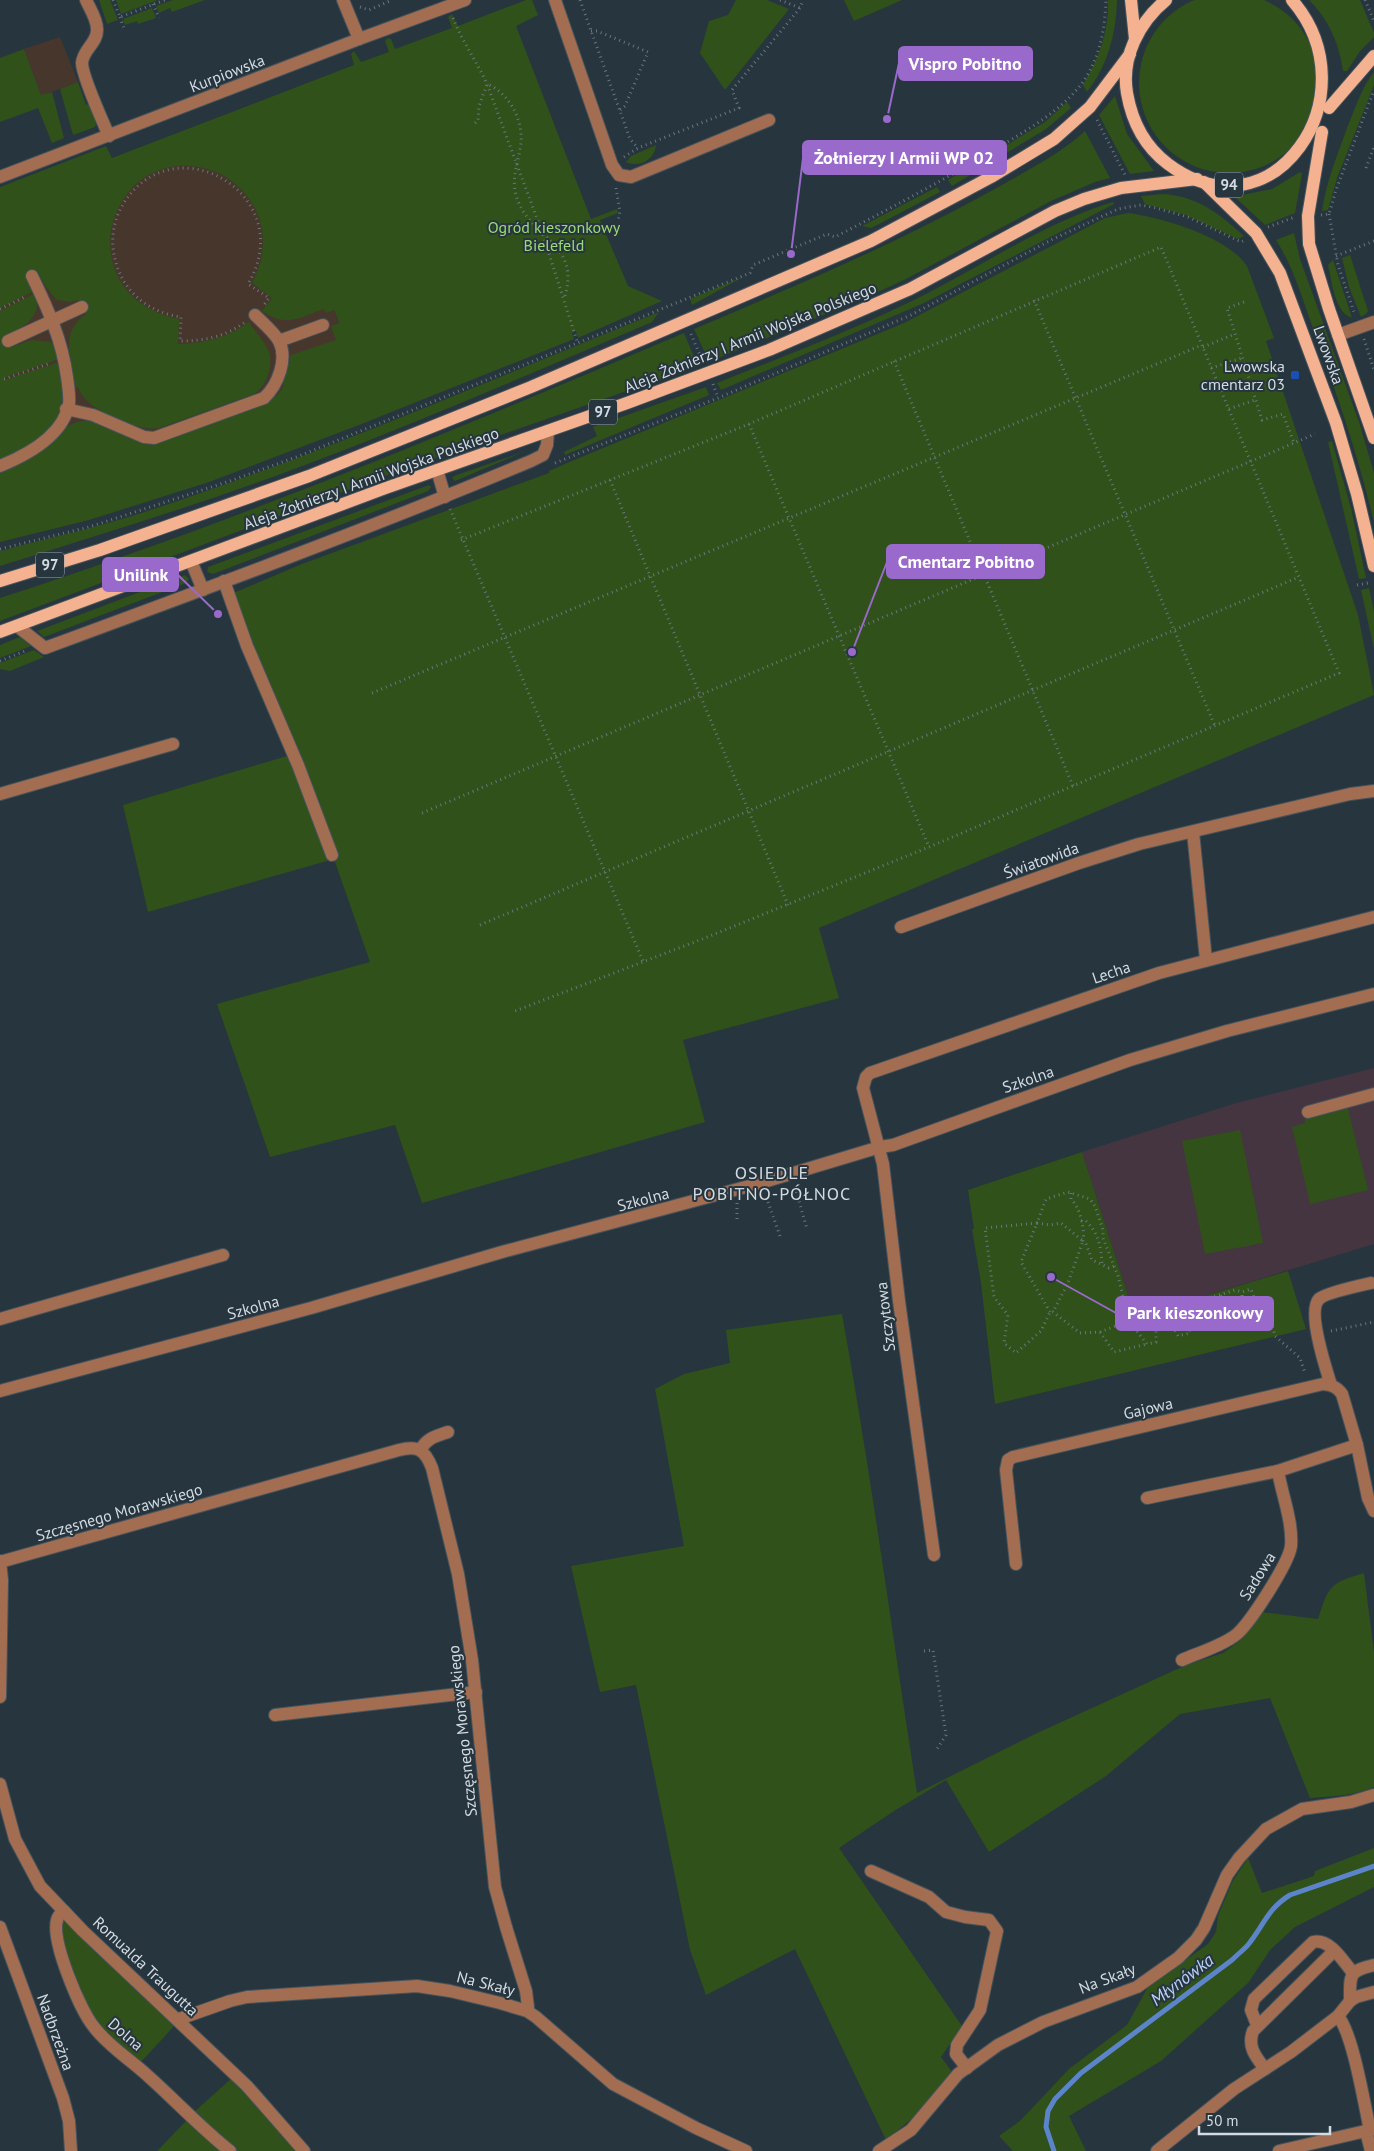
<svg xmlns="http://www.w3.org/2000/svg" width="1374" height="2151" font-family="'PT Sans',sans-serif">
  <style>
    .industrial { fill: #47362c }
    .education { fill: #443541 }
    .green { fill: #305119 }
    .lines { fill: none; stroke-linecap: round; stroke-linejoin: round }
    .stream { stroke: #5c84cb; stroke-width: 5 }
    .minor-casing { stroke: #46535c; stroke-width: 14 }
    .major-casing { stroke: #46535c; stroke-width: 14 }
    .path { stroke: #69767e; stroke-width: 3; stroke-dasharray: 1 4; stroke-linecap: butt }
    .minor { stroke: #a26d50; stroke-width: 12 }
    .major { stroke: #f4b290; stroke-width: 12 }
    .transit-dot { fill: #1a4fb4; stroke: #27353f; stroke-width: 2 }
    .labels { text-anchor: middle; stroke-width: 4; stroke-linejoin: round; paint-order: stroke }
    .shield { fill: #27353f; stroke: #9fa9b1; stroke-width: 1 }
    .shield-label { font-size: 15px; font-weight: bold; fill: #d2dbe2 }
    .street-label { font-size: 16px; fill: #d2dbe2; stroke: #27353f }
    .park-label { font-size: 16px; fill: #9bda74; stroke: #27353f }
    .poi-label { font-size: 16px; fill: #d2dbe2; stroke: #27353f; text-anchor: end }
    .neighbourhood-label { font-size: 18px; letter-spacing: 1px; fill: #d2dbe2; stroke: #27353f }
    .water-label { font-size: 18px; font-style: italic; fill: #b9d0f6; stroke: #27353f }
    .leader { fill: none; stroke: #9969cb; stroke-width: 2 }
    .callout-dot { fill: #9969cb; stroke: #27353f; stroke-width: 2 }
    .callout { fill: #9969cb; stroke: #9969cb; stroke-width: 2 }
    .callout-label { font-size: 18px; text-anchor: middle; font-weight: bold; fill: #fff }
  </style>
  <rect width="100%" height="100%" fill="#27353f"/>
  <g class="industrial">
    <path d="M60,37L78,82L41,96L24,49Z"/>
    <path d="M262,105L360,384L104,477H0V216Z"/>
  </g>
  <path class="education" d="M1374,1068V1244L1135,1317L1082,1152L1233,1104Z"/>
  <g class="green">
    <circle cx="1229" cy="83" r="90"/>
    <path d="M99,0H110L118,20L107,24Z"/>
    <path d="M116,0H158L121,14Z"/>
    <path d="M173,0H205L172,12L170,8L159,13L156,6Z"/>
    <path d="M526,0H532L538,15L516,26L591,219L617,209L618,213L600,220L628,286L662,301L578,338L576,331L572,333L574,339L359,425L209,482L89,520L0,542V471L64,429C69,425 75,422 82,421C101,418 130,444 152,445L266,404L279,393L283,387L287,365L291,355L336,340L331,326L339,323L334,310L326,313L324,309C298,318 287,328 262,311L272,298L252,283C266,257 268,226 250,200C237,182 220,170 198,167C104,151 68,297 179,319L178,344C205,343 227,338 249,322C255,332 268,344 270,356C272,370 266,386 254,394L159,428C143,432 105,415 92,405C86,401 81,394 78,387L75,388C74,359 57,334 86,314L79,300L71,302L57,300L46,287L37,271L26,278L34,291L0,308V187L106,146L112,158L354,65L351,54L354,51L361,62L389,52L385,41L388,38L391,39L395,49L452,28L448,17L452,14L458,26Z"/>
    <path d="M736,0H767L789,9L725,90L700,53L709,21L728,15Z"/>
    <path d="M844,0H902L854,21Z"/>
    <path d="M1108,0H1117C1116,34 1108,65 1087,92L1083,85C1099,58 1109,31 1108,0Z"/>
    <path d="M1309,0H1360L1374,33V37L1360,51L1347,71H1343C1339,43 1329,20 1309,0Z"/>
    <path d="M152,8L156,18L138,24L137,21L125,25L123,19Z"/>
    <path d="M24,49L41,95L52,92L64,138L52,143L38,108L0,122V58Z"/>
    <path d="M1374,72V85L1337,178L1328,210L1322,211C1326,182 1337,156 1347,128C1355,109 1361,88 1374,72Z"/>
    <path d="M78,82L86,105L90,103L96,124L95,127L73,135L60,89Z"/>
    <path d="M1115,96L1127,134L1154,171L1130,174L1099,115Z"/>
    <path d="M1067,102L1071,108L1046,129L952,186L948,180L1045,122Z"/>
    <path d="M1085,131L1110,178L1095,182L1051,201L906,279L867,297L709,362L694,329C795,286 896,244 993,190C1024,172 1059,155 1085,131Z"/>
    <path d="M656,145C655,160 639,168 626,162L631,156Z"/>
    <path d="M1300,172L1302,174L1295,213L1265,225L1236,198L1237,196L1272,189Z"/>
    <path d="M937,187L940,192L879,224L871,228L862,226Z"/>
    <path d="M1163,194C1197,196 1220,214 1244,236L1238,239L1186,215L1145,204L1141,196Z"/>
    <path d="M1113,202L1114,204L924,303L721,390L717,383C787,355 859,328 926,294C988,262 1047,222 1113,202Z"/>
    <path d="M1128,213C1161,217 1228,237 1247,266L1274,338L1266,341L1358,615L1374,695L819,928L839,998L683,1040L705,1122L422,1203L395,1125L270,1157L217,1004L370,962L334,859L148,912L123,805L287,756L253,678L224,597L302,564L549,473V471L567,463L904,323L1105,218Z"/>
    <path d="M1294,233L1300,259L1359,422L1371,463L1374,473V523C1359,457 1337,395 1314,331C1303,301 1294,268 1276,240Z"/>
    <path d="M1350,255L1368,311L1366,314L1361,317L1349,287L1342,258Z"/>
    <path d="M1333,260L1352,318C1334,312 1332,281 1328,265Z"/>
    <path d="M745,276L692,305L690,299Z"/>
    <path d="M34,294C45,315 23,328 6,335L11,347L32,340L51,342L55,348L59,359L3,378L4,380L59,362C61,376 65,391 62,405C58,433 22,449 0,460V311Z"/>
    <path d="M659,312L652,322C537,371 422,421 305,465C205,503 102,534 0,566V551C45,539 90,529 135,515C313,458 485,382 659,312Z"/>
    <path d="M684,333L698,366L404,469L0,621V598C233,523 458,429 684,333Z"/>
    <path d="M706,387L709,395L565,455L564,452L597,436L593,427Z"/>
    <path d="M1332,441L1351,508L1366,578L1359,579L1328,442Z"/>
    <path d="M526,451L455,481L452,478L454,476Z"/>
    <path d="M429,485L431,487L428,491L213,574L207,572L208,567Z"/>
    <path d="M185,575L189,579L186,583L44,637L37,631Z"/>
    <path d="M1369,588L1374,612V649L1361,590Z"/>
    <path d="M20,637L31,646L0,658V645Z"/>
    <path d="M34,650L44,657L10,671L0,669V663Z"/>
    <path d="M1347,1105L1368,1190L1310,1204L1292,1127L1305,1123L1304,1115Z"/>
    <path d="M1240,1130L1263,1243L1205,1254L1182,1141Z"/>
    <path d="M1082,1152L1135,1317L1288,1271L1306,1329L995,1404L981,1283L972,1229H974L968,1190Z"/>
    <path d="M842,1314C871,1473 892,1633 917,1793L1035,1734L1184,1666L1223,1653L1241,1640L1261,1612L1318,1619C1329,1585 1330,1583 1364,1573L1374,1653V1787C1353,1796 1333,1796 1310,1798L1270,1698L1180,1714L1106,1776L989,1852L946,1780L894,1811L839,1848L962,2026L941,2057L952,2072L915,2116L886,2140L795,1949L706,1995L690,1950L636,1685L600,1692L571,1566L684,1546L655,1389L684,1374L730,1363L726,1330Z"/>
    <path d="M1374,1848V1887L1295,1927L1270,1950L1248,1983L1161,2061L1069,2116L1086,2151H1013L999,2136L1020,2121L1069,2069L1127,2025L1148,1987L1208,1944L1216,1932L1218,1916L1232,1882L1248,1858L1262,1893L1314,1876L1315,1871Z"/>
    <path d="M66,1916L177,2023L140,2063L96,2025L65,1953L61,1920Z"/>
    <path d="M233,2077L299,2151H236L193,2113Z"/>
    <path d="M188,2119L225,2151H157Z"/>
  </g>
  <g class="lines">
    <path class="stream" d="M1054,2151L1046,2127L1048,2111L1055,2099L1081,2073L1232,1960C1237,1955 1242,1951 1247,1946C1263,1927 1267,1909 1290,1895L1374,1866"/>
    <defs>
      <g id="minor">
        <path d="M86,0C90,9 97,19 97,29C98,43 83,49 82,63C82,76 103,122 109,136"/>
        <path d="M343,0L359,39"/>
        <path d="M555,0L612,165L619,175L631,177L769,120"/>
        <path d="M0,177L359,39L465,0"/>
        <path d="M1338,335L1374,322"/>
        <path d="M8,341L82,307"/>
        <path d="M279,341L323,325"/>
        <path d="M66,409L93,415L144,437L154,438L264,398C278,385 288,359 279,341C274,332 262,322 255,315"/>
        <path d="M0,466C27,455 63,436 69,404C70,396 68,385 67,377C62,340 48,309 32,276"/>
        <path d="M437,470L445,497"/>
        <path d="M191,561L203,590"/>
        <path d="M224,581L247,646L298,765L332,855"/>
        <path d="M17,626L45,648C208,588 371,528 531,461L543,455L547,445L548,431"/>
        <path d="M0,794L173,744"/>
        <path d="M1193,832L1206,960"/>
        <path d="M901,927L1079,863L1139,844L1350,794L1374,791"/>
        <path d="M1308,1112L1374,1094"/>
        <path d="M0,1319L223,1255"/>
        <path d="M1331,1385C1326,1369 1307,1311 1319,1299C1325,1293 1362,1285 1371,1283"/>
        <path d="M0,1391L311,1308L502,1252L757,1184L880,1147L893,1145L1130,1060L1227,1031L1374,994"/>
        <path d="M421,1449C427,1438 436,1436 448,1432"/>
        <path d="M1147,1498L1278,1471L1357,1445L1368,1498L1374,1511"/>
        <path d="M934,1555L899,1301L883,1164L863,1088L866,1077L870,1073L1159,973L1374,917"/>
        <path d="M0,1561L2,1580L0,1697"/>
        <path d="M0,1562L399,1450C418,1445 425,1450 432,1468L458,1574L472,1660L495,1887L506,1927L526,1991L528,2007L527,2011"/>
        <path d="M1016,1564L1006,1470L1008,1460L1013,1457L1323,1384C1332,1385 1337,1387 1342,1394L1357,1445"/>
        <path d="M1182,1660C1198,1653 1224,1645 1237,1634C1250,1623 1289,1563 1291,1546C1293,1522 1282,1495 1278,1471"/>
        <path d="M275,1715L476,1692"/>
        <path d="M0,1784L15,1839L40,1886L83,1931L247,2086L304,2151"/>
        <path d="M871,1871L929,1897L946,1912L965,1917L989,1920L997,1931L980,2010L957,2045L956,2054L967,2068"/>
        <path d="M64,1911C61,1913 58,1916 57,1920C51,1941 80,2010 94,2027C108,2046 131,2060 148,2076C176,2101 201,2128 230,2151"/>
        <path d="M0,1927L63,2098L69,2121L71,2151"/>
        <path d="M1350,2001C1350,1975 1348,1971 1374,1965"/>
        <path d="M1338,2016C1353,2034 1364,2103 1370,2130"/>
        <path d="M179,2019L230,2001L247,1997L417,1986L450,1991L500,2003L527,2011L536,2017L613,2084L696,2128L746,2151"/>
        <path d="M1257,2025L1251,2010L1254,1999L1313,1942C1330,1938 1343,1961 1353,1973"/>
        <path d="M1265,2069C1256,2057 1247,2047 1253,2031L1334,1951"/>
        <path d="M1366,2131L1371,2151"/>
        <path d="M879,2151L911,2130L958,2074L998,2045L1043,2022L1137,1987L1178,1958L1196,1940L1204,1928L1227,1875L1239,1858L1266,1829L1302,1809L1351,1802L1374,1795"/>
        <path d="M1157,2151L1234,2089L1291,2052L1338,2016L1350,2001L1356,1997L1374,1992"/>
        <path d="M1279,2151L1374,2129"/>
      </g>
      <g id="major">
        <path d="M1131,0L1135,39"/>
        <path d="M1166,0C1139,22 1121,58 1127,93C1132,122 1144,146 1168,164C1272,242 1374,95 1292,0"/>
        <path d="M1329,108L1374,56"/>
        <path d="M1322,132L1308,216L1309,244L1329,309L1374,438"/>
        <path d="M1204,182L1256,233L1280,273L1336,423L1357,494L1374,566"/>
        <path d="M0,581L100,550L309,476L531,387L871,241L991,177L1054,139L1090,107L1130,54"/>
        <path d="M0,632L383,489L627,403L769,350L910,289L1055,211L1084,199L1121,188L1197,179"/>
      </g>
    </defs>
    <use href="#minor" class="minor-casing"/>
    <use href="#major" class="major-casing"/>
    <g class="path">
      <path d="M113,0L120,17L165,0"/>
      <path d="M580,0L630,139L638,148"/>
      <path d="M780,0L800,8"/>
      <path d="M1365,0L1374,21"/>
      <path d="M153,4L159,18"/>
      <path d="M360,7L369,10L392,0"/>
      <path d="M120,17L125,31"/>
      <path d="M453,18C462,41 477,62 487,84L542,232L577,341"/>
      <path d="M591,31H597L648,52L625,106L620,110"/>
      <path d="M1097,120L1125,175"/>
      <path d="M475,123L478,121L479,106L487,84C509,93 523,119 521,143C519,161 511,176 516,195C528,239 583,242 564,299"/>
      <path d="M624,157L638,148L739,108L732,90L800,8L803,0"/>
      <path d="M1366,168L1374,147"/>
      <path d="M616,188L620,212L618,220"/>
      <path d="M1329,214L1338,265L1355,315"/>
      <path d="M1321,215L1329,214L1336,190L1374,90"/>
      <path d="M1268,227L1295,217"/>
      <path d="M1336,256L1374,241"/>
      <path d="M1034,300L1215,726"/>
      <path d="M1244,302L1227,308L1262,420L1283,414L1294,443"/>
      <path d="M0,309L27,296"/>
      <path d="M244,323C224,337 204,341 180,341L181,317C152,313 128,296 118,269C110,248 111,225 122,206C172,120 301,195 248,284L269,298L264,305"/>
      <path d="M691,334L702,360"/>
      <path d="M1364,339L1374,370"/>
      <path d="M1203,347L1235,334"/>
      <path d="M894,361L1073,786"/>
      <path d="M1211,368L1242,358"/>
      <path d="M4,379L51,363"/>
      <path d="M713,384L718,398"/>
      <path d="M1229,409L1255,400"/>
      <path d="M749,424L929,847"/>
      <path d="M555,463L718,398L911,315L1051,240L1118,209L1141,205L1156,208L1188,217L1241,242L1243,241"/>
      <path d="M610,480L788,905"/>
      <path d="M450,509L643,961"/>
      <path d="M461,540L749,424L1161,247L1339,673L929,847L705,938L515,1011"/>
      <path d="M0,549L89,527L230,481L299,456L750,273L753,265L827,234L835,237C887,210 938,183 989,153C1020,134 1056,115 1080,86C1099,61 1105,31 1106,0"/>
      <path d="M1357,585L1368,583"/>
      <path d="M0,661L25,651"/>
      <path d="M372,693L1202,345"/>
      <path d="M422,813L1315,434"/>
      <path d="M480,925L1299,577"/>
      <path d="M795,1187L807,1229"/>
      <path d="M1071,1193V1199C1080,1208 1085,1228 1083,1241L1086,1244L1092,1260L1109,1268L1115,1266"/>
      <path d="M768,1202L780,1236"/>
      <path d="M737,1203V1219"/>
      <path d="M1081,1221H1086C1099,1234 1101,1247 1102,1264"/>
      <path d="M1200,1301L1235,1290L1242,1292"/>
      <path d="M1050,1312L1021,1262L1037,1223L1050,1225L1061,1223L1083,1241L1068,1283L1053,1312"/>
      <path d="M1243,1314L1268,1308L1275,1336L1300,1358L1305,1373"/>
      <path d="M1220,1320L1238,1315"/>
      <path d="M1129,1321L1100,1332L1080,1333L1053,1312H1050L1041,1331L1016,1353L1004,1343L1008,1315L994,1297L985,1228L1037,1223L1046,1199L1068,1192L1090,1199L1095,1206L1103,1230V1238L1118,1276L1129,1321L1147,1344L1156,1342V1314L1165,1311L1178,1336L1190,1333L1188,1305L1200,1301L1215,1327L1219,1326L1220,1295L1242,1319V1292L1251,1289L1259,1310"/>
      <path d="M1331,1331L1374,1322"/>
      <path d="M1100,1332L1114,1352L1147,1344"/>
      <path d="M924,1651L933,1650L946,1735L937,1749"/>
    </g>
    <use href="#minor" class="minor"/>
    <use href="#major" class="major"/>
  </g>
  <rect class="transit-dot" x="1290" y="370" width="10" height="10" rx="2.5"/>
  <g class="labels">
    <g class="shield">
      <rect x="1215" y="172.5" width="28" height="25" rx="4"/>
      <rect x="589" y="399.5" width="28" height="25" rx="4"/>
      <rect x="36" y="552.5" width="28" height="25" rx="4"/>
    </g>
    <g class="shield-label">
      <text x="1229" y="190">94</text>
      <text x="603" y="417">97</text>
      <text x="50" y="570">97</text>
    </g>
    <g class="street-label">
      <text transform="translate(227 73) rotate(-21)" y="6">Kurpiowska</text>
      <text transform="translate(750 337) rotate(-22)" y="6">Aleja Żołnierzy I Armii Wojska Polskiego</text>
      <text transform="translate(1329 355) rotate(70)" y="6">Lwowska</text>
      <text transform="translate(371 478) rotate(-20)" y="6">Aleja Żołnierzy I Armii Wojska Polskiego</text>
      <text transform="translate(1041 860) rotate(-20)" y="6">Światowida</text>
      <text transform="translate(1111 972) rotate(-19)" y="6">Lecha</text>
      <text transform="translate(1028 1079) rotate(-19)" y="6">Szkolna</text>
      <text transform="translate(643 1199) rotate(-15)" y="6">Szkolna</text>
      <text transform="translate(253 1307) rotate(-15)" y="6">Szkolna</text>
      <text transform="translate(885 1317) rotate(-97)" y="6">Szczytowa</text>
      <text transform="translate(1148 1408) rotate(-13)" y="6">Gajowa</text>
      <text transform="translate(119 1512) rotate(-16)" y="6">Szczęsnego Morawskiego</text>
      <text transform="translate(1257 1576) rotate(-58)" y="6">Sadowa</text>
      <text transform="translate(462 1731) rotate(-96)" y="6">Szczęsnego Morawskiego</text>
      <text transform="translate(146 1966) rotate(43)" y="6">Romualda Traugutta</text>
      <text transform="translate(1107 1978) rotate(-21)" y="6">Na Skały</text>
      <text transform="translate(486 1983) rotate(14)" y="6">Na Skały</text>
      <text transform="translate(56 2032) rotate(70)" y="6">Nadbrzeżna</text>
      <text transform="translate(126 2034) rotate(41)" y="6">Dolna</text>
    </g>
    <g class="park-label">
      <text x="554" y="233">Ogród kieszonkowy<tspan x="554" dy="18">Bielefeld</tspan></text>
    </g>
    <g class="poi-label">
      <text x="1285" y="372">Lwowska<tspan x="1285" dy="18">cmentarz 03</tspan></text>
    </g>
    <g class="neighbourhood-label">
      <text x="772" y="1179">OSIEDLE<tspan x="772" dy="21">POBITNO-PÓŁNOC</tspan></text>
    </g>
    <g class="water-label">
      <text transform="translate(1182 1980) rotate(-37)" y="6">Młynówka</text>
    </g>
  </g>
  <path class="leader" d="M887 119L899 63M791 254L803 158M852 652L887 562M218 614L178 575M1051 1277L1116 1313"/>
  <g class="callout-dot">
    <circle cx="887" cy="119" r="5"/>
    <circle cx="791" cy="254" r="5"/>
    <circle cx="852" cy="652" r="5"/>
    <circle cx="218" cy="614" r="5"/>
    <circle cx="1051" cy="1277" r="5"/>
  </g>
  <g class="callout">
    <rect x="899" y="47" width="133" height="33" rx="5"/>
    <rect x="803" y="141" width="203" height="33" rx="5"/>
    <rect x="887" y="545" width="157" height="33" rx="5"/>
    <rect x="103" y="558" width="75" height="33" rx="5"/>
    <rect x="1116" y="1297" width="157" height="33" rx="5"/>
  </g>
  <g class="callout-label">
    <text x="965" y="70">Vispro Pobitno</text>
    <text x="904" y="164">Żołnierzy I Armii WP 02</text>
    <text x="966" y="568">Cmentarz Pobitno</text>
    <text x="141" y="581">Unilink</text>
    <text x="1195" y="1319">Park kieszonkowy</text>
  </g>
  <path d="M1199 2126v8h131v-8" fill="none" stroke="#d2dbe2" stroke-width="2.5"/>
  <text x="1206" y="2126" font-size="15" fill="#d2dbe2" stroke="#27353f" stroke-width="4" paint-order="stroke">50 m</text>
</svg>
